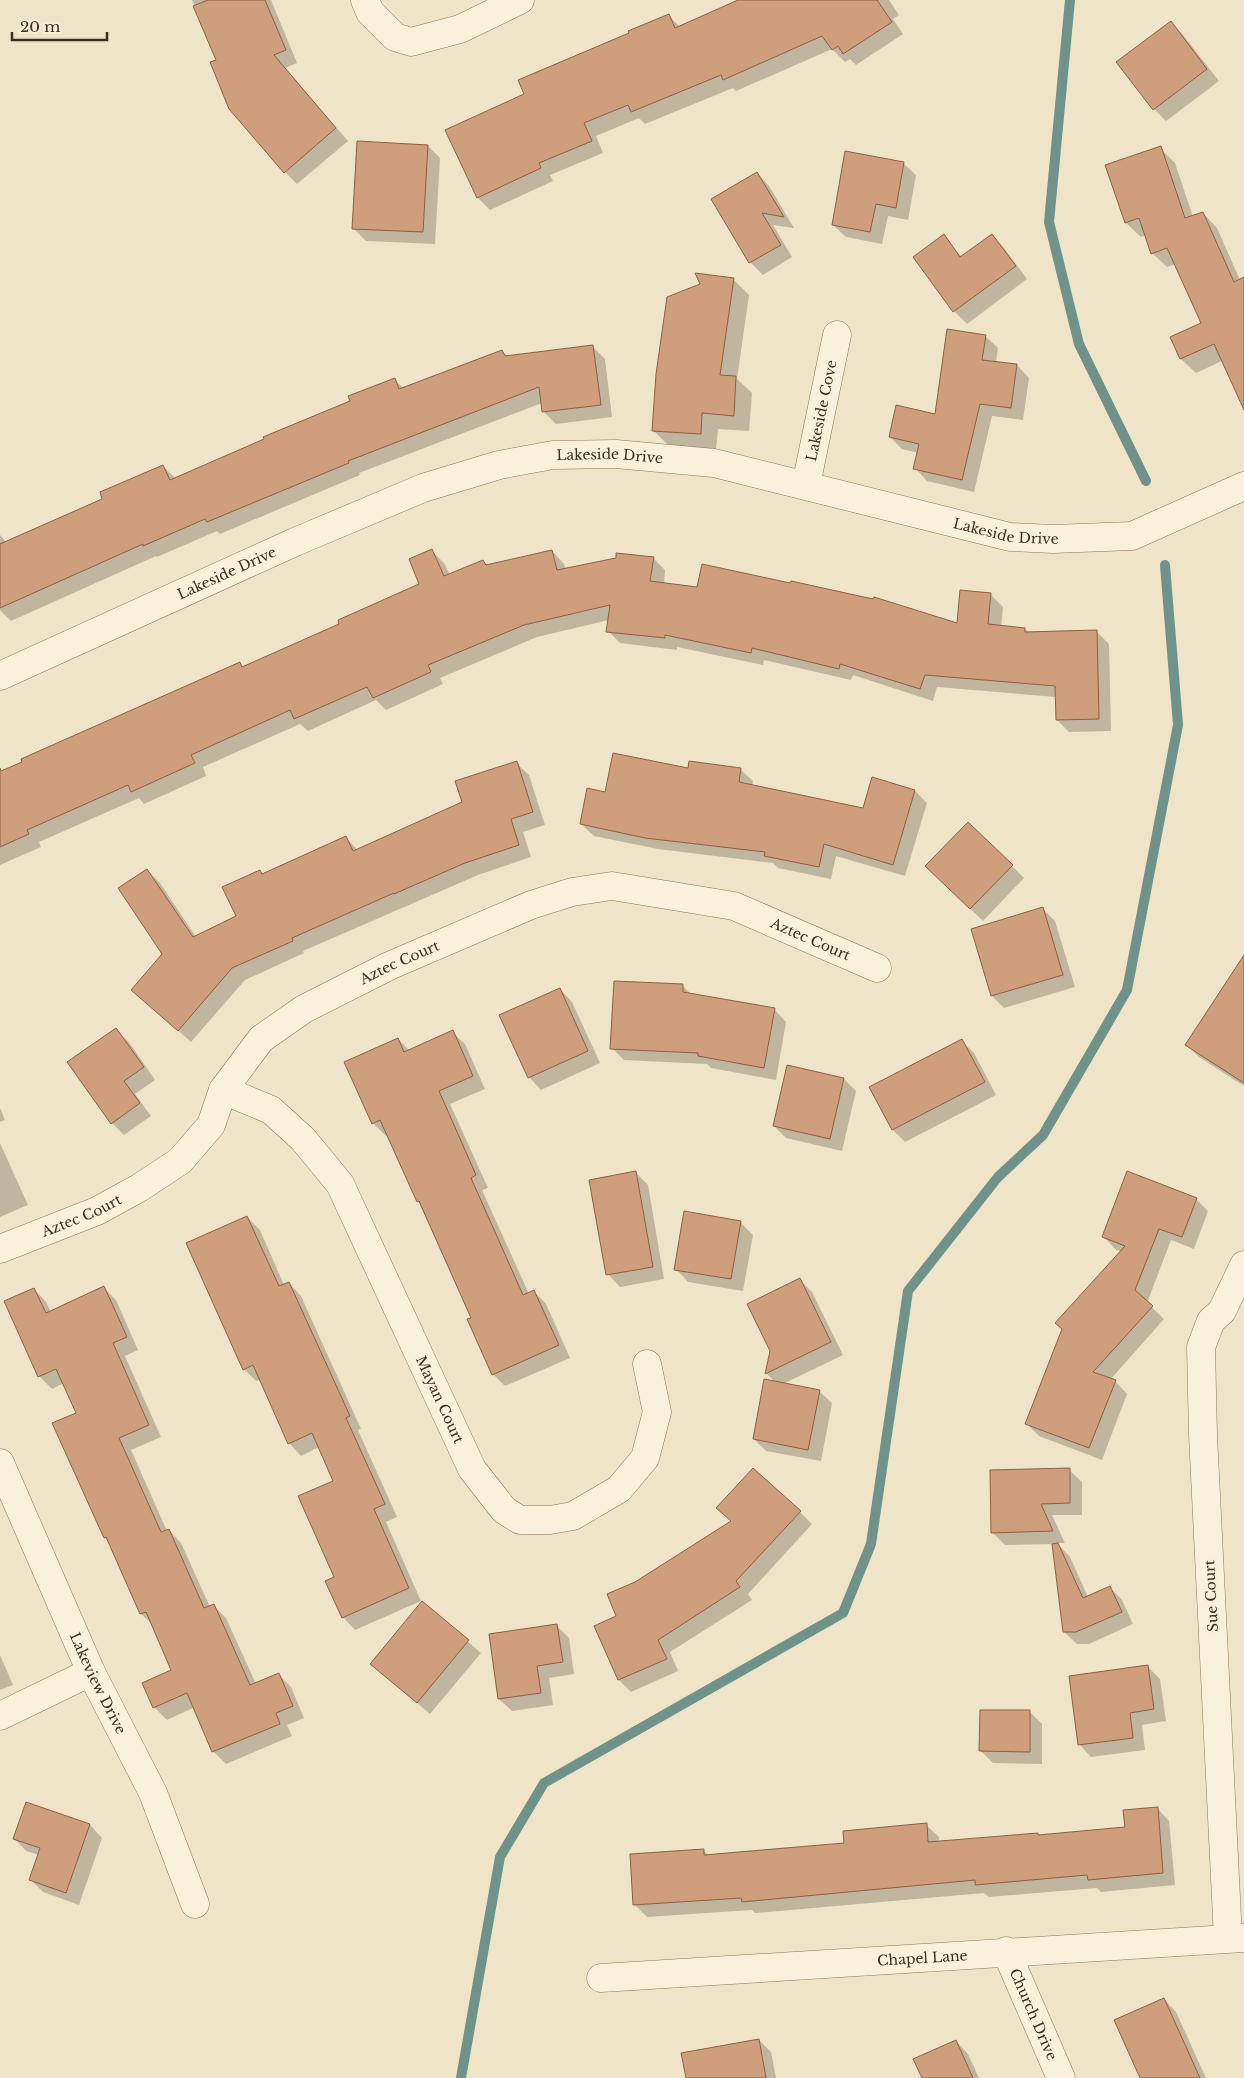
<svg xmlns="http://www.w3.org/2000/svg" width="1244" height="2078" font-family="'Libre Baskerville',serif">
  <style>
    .shadow { fill: #0003 }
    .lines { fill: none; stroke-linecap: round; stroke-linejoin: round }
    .stream { stroke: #6f938a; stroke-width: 10 }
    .building { fill: #cf9f7d; stroke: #8d5f41 }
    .minor-casing { stroke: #8d765c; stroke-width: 29 }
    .minor { stroke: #faf1dc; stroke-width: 28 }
    .labels { text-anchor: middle; stroke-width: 4; stroke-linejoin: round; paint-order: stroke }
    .street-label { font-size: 14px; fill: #3d2e20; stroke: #f7eed8 }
  </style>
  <rect width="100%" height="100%" fill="#f0e4c8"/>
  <g class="shadow">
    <path d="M192,0H271L297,63L285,68L348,141L297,184L285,172L217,61Z"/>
    <path d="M741,0H889L899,15L893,19L903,34L856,65L850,59L845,62L832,49L736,91L733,88L645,124L639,118L596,136L603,153L550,175L553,181L490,210L478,198L526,94L669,16L680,27Z"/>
    <path d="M1171,22L1183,35L1219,81L1166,121L1154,109L1118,63Z"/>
    <path d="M428,146L440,158L435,244L366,241L353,228Z"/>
    <path d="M1160,148L1175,163L1193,217L1203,213L1217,228L1240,280L1244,279V407L1222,361L1196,373L1181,359L1172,337L1202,324L1176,264L1167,267L1152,253L1146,235L1141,237L1126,223L1107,166Z"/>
    <path d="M903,163L916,175L908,220L888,216L882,244L846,237L833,225Z"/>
    <path d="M757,173L769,186L794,228L773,225L792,257L763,275L750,262L713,199Z"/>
    <path d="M992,235L1004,248L1027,279L967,324L954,311L914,257L943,236L962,257Z"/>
    <path d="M733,279L749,295L737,379L752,393L749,431L718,429L716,449L669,446L653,430Z"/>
    <path d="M985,336L998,348L996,363L1017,365L1029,378L1023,420L992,416L974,492L927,481L915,468L918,453L902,449L890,437L936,416Z"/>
    <path d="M593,347L605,359L612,417L556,424L543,411L542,403L359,473L360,475L220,534L217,531L157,557L156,556L11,621L0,610V535L7,543L104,499L163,466L176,479L351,402L394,379L404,389L502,351L508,357Z"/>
    <path d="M432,551L444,563L450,575L483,561L488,566L552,551L564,564L566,570L653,558L665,570L664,584L958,624L990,594L1003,607L1001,627L1025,629L1029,633L1096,631L1109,644L1111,731L1069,732L1057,720L1056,697L937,687L933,701L853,675L851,680L764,660L763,665L677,647V650L620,643L608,631L609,620L537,637L440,678L443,684L386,710L376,700L308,731L300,724L203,767L206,776L144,804L139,798L39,842L41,847L0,865V773L240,664L244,668L341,624L421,584Z"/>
    <path d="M516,763L529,775L545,825L523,832L531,857L478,875L303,951L304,953L245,980L191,1042L133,990L164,954L147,870L160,883L196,937L238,917L260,871L263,875L346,838L358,850L463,803Z"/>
    <path d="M740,769L753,781L752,786L863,809L915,791L927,803L905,876L836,856L831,879L778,868L773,863L658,849L594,836L581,824L606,794L689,770Z"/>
    <path d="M1012,866L1024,878L983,921L939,879Z"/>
    <path d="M1042,908L1055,921L1075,987L1004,1008L992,996Z"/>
    <path d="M1244,985V1086L1199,1057L1187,1045Z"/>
    <path d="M683,986L692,995L774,1009L786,1022L776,1080L711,1068L707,1064L624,1060L612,1048Z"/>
    <path d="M560,989L572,1002L600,1063L541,1090L529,1077Z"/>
    <path d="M116,1030L129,1042L155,1080L135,1094L151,1116L124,1135L112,1123Z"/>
    <path d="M452,1032L465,1044L485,1089L450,1104L488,1188L482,1190L529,1294L534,1291L546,1304L570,1358L505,1386L493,1374L472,1319L388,1135L386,1136L373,1123L398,1039L410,1051Z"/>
    <path d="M962,1041L974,1053L996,1095L905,1142L893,1130L871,1088Z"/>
    <path d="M788,1066L844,1079L856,1091L842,1151L786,1138L774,1126Z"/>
    <path d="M0,1108L5,1120L0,1122Z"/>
    <path d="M0,1143L28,1205L0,1217Z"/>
    <path d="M635,1172L648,1185L664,1279L620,1287L608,1274Z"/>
    <path d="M1196,1199L1208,1211L1194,1249L1171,1240L1147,1303L1164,1319L1110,1380L1115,1381L1127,1394L1102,1460L1039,1436L1026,1423L1122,1252L1116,1250L1104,1237Z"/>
    <path d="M247,1217L260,1230L284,1285L289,1283L301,1296L361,1429L358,1430L397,1517L386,1522L421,1601L355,1630L343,1617L336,1577L334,1481L319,1447L301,1456L289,1443L260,1380L256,1381L244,1369Z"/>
    <path d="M740,1222L753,1235L743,1291L688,1282L676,1269Z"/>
    <path d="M800,1280L812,1292L843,1355L783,1384L819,1391L832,1403L821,1461L766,1451L754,1439L776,1383L767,1374L771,1350Z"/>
    <path d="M104,1288L116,1300L138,1350L125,1356L161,1437L131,1450L167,1531L169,1530L181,1543L210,1607L214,1606L226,1618L256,1684L279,1675L291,1687L304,1718L287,1725L292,1736L226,1764L213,1751L195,1707L167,1720L154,1707L173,1670L153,1625L141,1614L110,1543L105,1538L54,1424L77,1414L64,1383L52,1389L39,1376L6,1302L34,1289L46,1302L51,1312Z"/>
    <path d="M1069,1470L1082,1482V1515H1052L1065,1543H1057L1070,1557L1088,1597L1110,1587L1122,1600L1133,1624L1089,1644H1077L1064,1632L1053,1544L1005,1545L993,1533Z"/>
    <path d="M800,1512L812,1524L748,1594L752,1600L670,1652L678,1671L631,1692L619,1680L595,1627L618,1617Z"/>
    <path d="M423,1603L481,1653L430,1714L372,1664Z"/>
    <path d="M557,1626L569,1638L574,1674L549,1678L553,1705L512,1711L499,1699Z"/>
    <path d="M0,1655L13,1685L0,1690Z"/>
    <path d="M1148,1667L1160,1679L1166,1721L1142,1725L1145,1750L1091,1757L1079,1744Z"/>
    <path d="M1030,1712L1042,1724V1764L993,1763L981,1751Z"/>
    <path d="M27,1803L90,1825L102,1838L79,1905L43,1892L31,1880L39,1855L26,1851L14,1838Z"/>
    <path d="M1157,1808L1169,1821L1175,1885L1101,1892L1097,1888L989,1897L984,1893L755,1913L752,1910L647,1917L635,1905L631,1855L703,1850L709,1856L846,1844L926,1825L939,1837V1843L1038,1834L1039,1836L1126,1828Z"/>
    <path d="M1164,1999L1176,2012L1206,2078H1141Z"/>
    <path d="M759,2040L771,2052L776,2078H687Z"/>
    <path d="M956,2041L968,2054L979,2078H923Z"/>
  </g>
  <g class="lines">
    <g class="stream">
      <path d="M1070,0L1049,222L1079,344L1146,481"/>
      <path d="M461,2078L500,1857L544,1783L843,1613L871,1544L908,1291L998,1177L1043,1135L1127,990L1178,725L1165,565"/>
    </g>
  </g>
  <g class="building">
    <path d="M208,0H265L286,50L274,55L336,128L284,173L229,109L210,62L216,60L193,6Z"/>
    <path d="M738,0H877L892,22L843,54L838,46L832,50L822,36L723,80L721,75L631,112L628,105L584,123L592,141L539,163L541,168L477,198L445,130L524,94L518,80L629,33L628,31L669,14L675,28Z"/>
    <path d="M1171,21L1207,69L1153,110L1116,62Z"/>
    <path d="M357,141L428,145L423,232L352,229Z"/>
    <path d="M1161,146L1185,218L1203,212L1234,282L1244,277V410L1214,344L1180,359L1170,337L1201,323L1167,248L1151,254L1139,218L1125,223L1105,165Z"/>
    <path d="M845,151L904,162L896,208L876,204L870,232L832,225Z"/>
    <path d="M757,172L784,217L762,213L781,245L749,263L711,199Z"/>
    <path d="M944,234L960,257L992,234L1016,266L953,312L913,257Z"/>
    <path d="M695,273L734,278L720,375L736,376L734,416L702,413L701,434L652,431L656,374L667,297L700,284Z"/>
    <path d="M947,329L986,335L982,360L1017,364L1011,408L980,404L962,480L913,469L919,444L889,437L896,405L935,414Z"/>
    <path d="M593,345L601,405L542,412L539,387L348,461L349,463L207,522L205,519L143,546V544L0,608V544L102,499L100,492L163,465L170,480L264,439L263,437L350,401L348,396L395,378L399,389L502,350L505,356Z"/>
    <path d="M432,549L444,576L483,560L486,565L552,550L557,570L616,558V553L654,557L650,581L697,587L702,564L790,583L791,581L873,599L874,597L957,623L960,590L991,593L988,624L1025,628V632L1097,630L1099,719L1056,720L1055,686L925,675L920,689L840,664L839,669L752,648L751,653L665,635V638L606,632L610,605L524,625L428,665L431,672L373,698L367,687L294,719L290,710L191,755L195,763L131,792L128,785L27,830L29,834L0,847V768L1,771L22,762L21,759L240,662L242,667L339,624L338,620L419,584L409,559Z"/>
    <path d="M613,753L688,768L689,761L741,768L739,782L863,808L872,777L915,790L893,865L824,844L819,867L764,856L765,852L645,838L580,824L587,788L605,792Z"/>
    <path d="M517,761L533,812L511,819L519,845L465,863L394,894V893L292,938L293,941L232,968L178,1031L131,990L162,954L118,888L147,869L193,937L236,916L222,887L260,870L262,874L346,836L353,851L462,802L455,781Z"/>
    <path d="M968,822L1013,865L970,909L925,866Z"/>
    <path d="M1043,907L1063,975L991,996L971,929Z"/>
    <path d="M1244,955V1083L1185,1045Z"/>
    <path d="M614,981L683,984V992L775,1008L764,1068L698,1056V1053L610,1049Z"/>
    <path d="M560,988L588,1051L528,1078L499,1015Z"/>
    <path d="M116,1028L144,1067L124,1081L140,1103L111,1124L67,1062Z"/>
    <path d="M453,1030L473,1076L439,1091L476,1175L471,1178L523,1295L534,1290L559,1345L492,1375L467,1319L471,1318L419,1201L417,1202L380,1120L372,1124L344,1062L398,1038L404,1052Z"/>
    <path d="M962,1039L985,1082L892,1130L869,1087Z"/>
    <path d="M787,1065L844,1078L830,1139L773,1126Z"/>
    <path d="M636,1171L653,1267L606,1275L589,1180Z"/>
    <path d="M1127,1171L1197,1198L1182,1237L1159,1229L1135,1290L1153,1306L1093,1372L1116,1380L1089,1448L1025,1424L1062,1329L1055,1323L1125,1246L1102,1237Z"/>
    <path d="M684,1211L741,1221L731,1279L674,1270Z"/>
    <path d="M247,1216L279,1286L289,1282L350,1416L346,1418L385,1504L374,1509L409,1588L342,1618L325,1581L334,1577L298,1496L333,1481L312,1433L288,1444L253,1365L243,1370L186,1243Z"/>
    <path d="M800,1278L831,1342L765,1374L770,1351L747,1304Z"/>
    <path d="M104,1286L127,1337L113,1343L149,1425L119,1438L161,1532L169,1529L204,1608L214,1604L250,1685L279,1673L293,1706L276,1713L280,1724L212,1752L187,1693L153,1708L142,1683L171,1670L146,1612L140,1614L106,1537L104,1538L52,1423L76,1413L56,1369L38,1377L4,1301L34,1288L46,1313Z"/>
    <path d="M764,1379L820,1390L808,1450L753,1439Z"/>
    <path d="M753,1468L801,1511L736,1581L740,1587L658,1640L667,1659L618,1680L594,1626L616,1616L607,1594L635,1582L731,1521L716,1508Z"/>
    <path d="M1070,1468V1503L1041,1504L1053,1531L991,1533L990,1470Z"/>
    <path d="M1058,1543L1083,1598L1110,1586L1122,1612L1076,1632H1063L1052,1544Z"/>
    <path d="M422,1601L469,1640L417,1703L370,1664Z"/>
    <path d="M557,1624L563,1662L537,1666L541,1693L498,1699L489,1634Z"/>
    <path d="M1148,1665L1154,1709L1130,1713L1133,1738L1078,1745L1069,1676Z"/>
    <path d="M980,1710H1030V1752L979,1751Z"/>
    <path d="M26,1802L90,1824L66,1893L29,1880L40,1848L13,1839Z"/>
    <path d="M1158,1807L1163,1873L1088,1880L1087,1875L975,1885V1880L742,1902L741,1898L633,1905L630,1854L704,1849V1855L844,1843L843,1831L927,1823L928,1842L1038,1833V1835L1125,1827L1123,1810Z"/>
    <path d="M1164,1998L1200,2078H1140L1114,2020Z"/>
    <path d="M759,2039L766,2078H686L681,2053Z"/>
    <path d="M956,2040L973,2078H922L913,2059Z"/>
  </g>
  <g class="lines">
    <defs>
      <g id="minor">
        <path d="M365,0L370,12L395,37L411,42L460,29L520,0"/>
        <path id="s1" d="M806,485L837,335"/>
        <path id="s2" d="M0,676L295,542L423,488L499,465L553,455L616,454L714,463L1010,537L1053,539L1132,536L1244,486"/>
        <path id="s3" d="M223,1090L271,1110L303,1139L340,1184L472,1469L504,1510L520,1520H550L573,1516L619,1489L645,1458L657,1412L647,1364"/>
        <path id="s4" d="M0,1249L97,1211L139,1188L180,1161L211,1125L223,1090L261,1039L304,1009L389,966L531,905L572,892L612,886L734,906L877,968"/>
        <path id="s5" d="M0,1463L91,1672L153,1793L195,1904"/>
        <path d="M0,1716L91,1672"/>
        <path d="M1228,1938L1203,1435L1201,1347L1211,1321L1222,1311L1244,1265"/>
        <path id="s6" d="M1006,1951L1061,2078"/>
        <path id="s7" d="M601,1978L1244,1938"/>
      </g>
    </defs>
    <use href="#minor" class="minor-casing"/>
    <use href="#minor" class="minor"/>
  </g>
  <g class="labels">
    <g class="street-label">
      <text dy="5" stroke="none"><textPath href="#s1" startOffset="76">Lakeside Cove</textPath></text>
      <text dy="5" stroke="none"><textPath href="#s2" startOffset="654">Lakeside Drive</textPath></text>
      <text dy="5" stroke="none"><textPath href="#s2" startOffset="1059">Lakeside Drive</textPath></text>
      <text dy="5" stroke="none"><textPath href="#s2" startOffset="249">Lakeside Drive</textPath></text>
      <text dy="5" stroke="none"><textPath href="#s4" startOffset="942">Aztec Court</textPath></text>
      <text dy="5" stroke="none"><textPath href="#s4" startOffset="508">Aztec Court</textPath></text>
      <text dy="5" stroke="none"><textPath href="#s4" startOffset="88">Aztec Court</textPath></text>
      <text dy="5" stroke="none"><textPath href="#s3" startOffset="391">Mayan Court</textPath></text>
      <text transform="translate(1211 1596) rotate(-93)" y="5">Sue Court</text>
      <text dy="5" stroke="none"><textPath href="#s5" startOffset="241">Lakeview Drive</textPath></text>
      <text dy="5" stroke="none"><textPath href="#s7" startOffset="322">Chapel Lane</textPath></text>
      <text dy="5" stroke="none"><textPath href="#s6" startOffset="69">Church Drive</textPath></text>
    </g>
  </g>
  <path d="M12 32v8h95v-8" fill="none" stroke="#3d2e20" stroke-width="2.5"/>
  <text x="20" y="32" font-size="15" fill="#3d2e20" stroke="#f7eed8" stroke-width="4" paint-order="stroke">20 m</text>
</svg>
